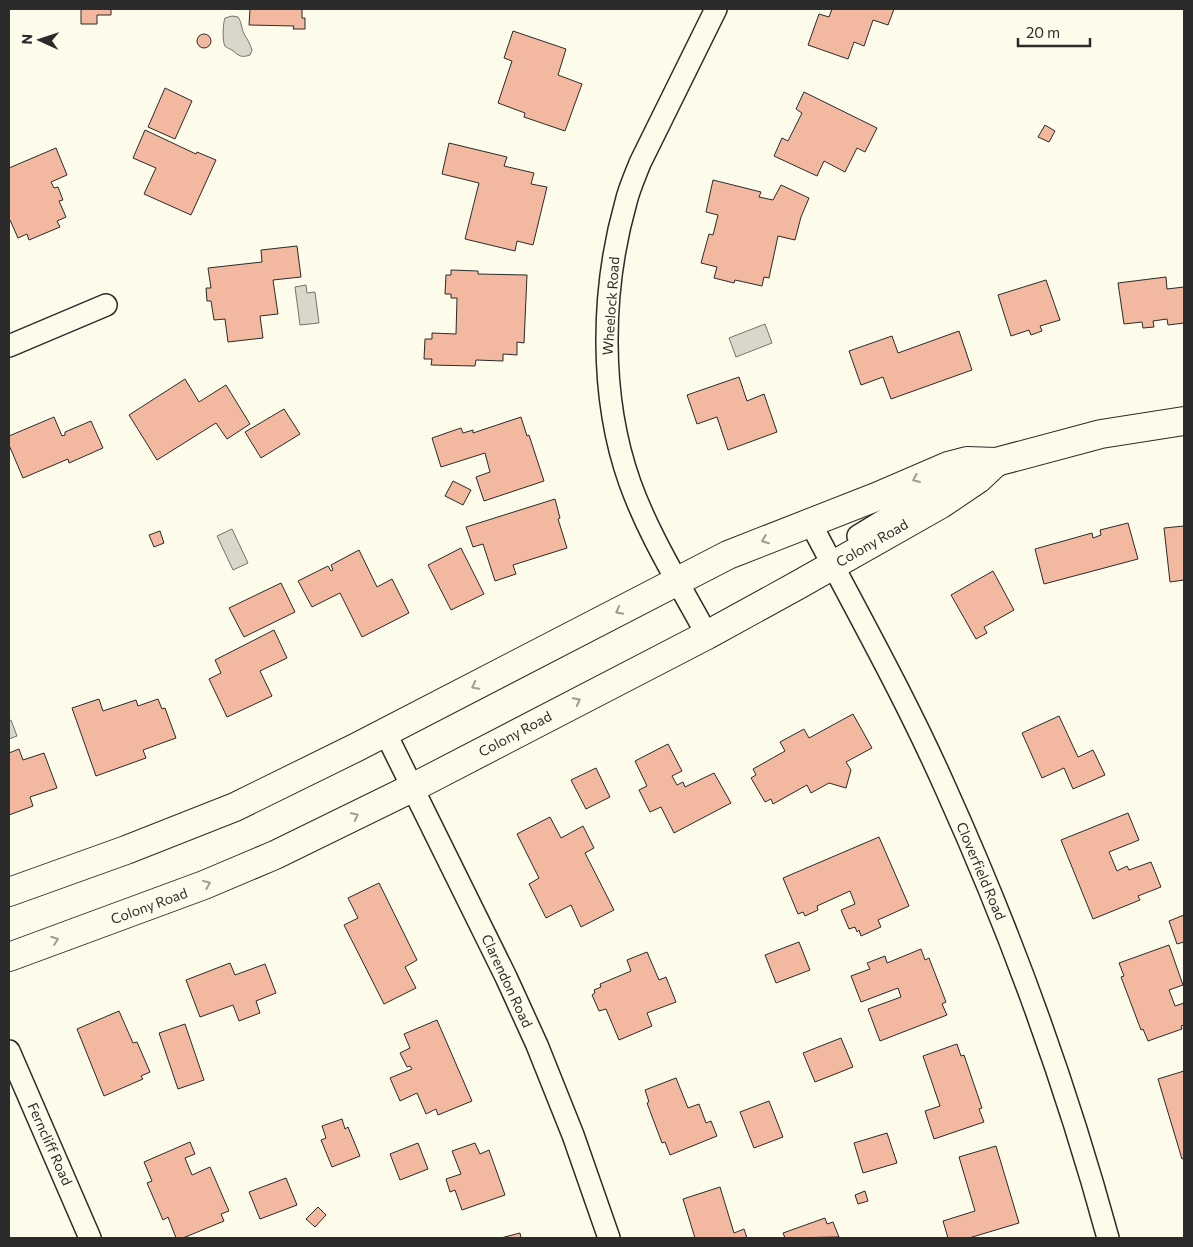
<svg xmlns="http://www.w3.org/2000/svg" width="1193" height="1247" font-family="Commissioner,sans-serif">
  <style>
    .water { fill: #d8d7c9; stroke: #74746e }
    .building { fill: #f2b8a0; stroke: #2b2b2b }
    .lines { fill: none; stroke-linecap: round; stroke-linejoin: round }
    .street-casing { stroke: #2b2b2b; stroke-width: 24 }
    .secondary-casing { stroke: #2b2b2b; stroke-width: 30 }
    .street { stroke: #fdfbea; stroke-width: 21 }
    .secondary { stroke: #fdfbea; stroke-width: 28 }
    .oneway { stroke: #9e9d94 }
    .labels { text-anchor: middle; stroke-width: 4; stroke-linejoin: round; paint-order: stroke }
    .street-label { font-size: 14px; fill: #2b2b2b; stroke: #fdfbea }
  </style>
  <rect width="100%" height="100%" fill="#fdfbea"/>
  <g class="water">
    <path d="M232,16L238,17C242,23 241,27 244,34C247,39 250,43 252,50L250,55C241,58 239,56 232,50C230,49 227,48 225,46C222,41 223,23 225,18Z"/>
    <path d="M306,285L307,293L315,292L319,323L300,325L295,287Z"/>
    <path d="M765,324L772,343L736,357L729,338Z"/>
    <path d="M232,529L248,563L233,570L217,536Z"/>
    <path d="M11,720L17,736L9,739V721Z"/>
  </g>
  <g class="building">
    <path d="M81,9H111V15H97V24H81Z"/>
    <path d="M250,9H302V18H305V29H293L294,26L249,25Z"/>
    <path d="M832,9H894L888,25L873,20L864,46L854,42L848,59L808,45L819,14L829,17Z"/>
    <path d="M513,31L566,49L558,75L582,84L565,131L524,117L525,113L498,103L512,61L504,58Z"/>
    <circle cx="204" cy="41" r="7"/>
    <path d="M165,88L192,101L175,139L148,127Z"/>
    <path d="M804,92L877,128L865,152L857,148L845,172L824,161L817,176L774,156L782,138L788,141L802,113L796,109Z"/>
    <path d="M1045,125L1055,131L1049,142L1038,137Z"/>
    <path d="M145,130L196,154L197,152L216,160L191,215L144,194L156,168L133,158Z"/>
    <path d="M449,143L507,157L504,166L534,173L531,184L547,187L533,245L517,241L515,251L465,239L479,183L442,174Z"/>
    <path d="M56,148L67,175L51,182L54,188L58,187L63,200L59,201L66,217L57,221L60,227L29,240L27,234L18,238L10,220L9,221V168Z"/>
    <path d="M713,180L761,192L759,197L773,200L781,185L809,198L801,217L795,240L778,236L769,278L764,277L762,286L735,280L734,283L714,278L717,267L701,263L709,234L713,235L718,215L706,212Z"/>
    <path d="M297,246L301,277L273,280L278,314L260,316L263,338L228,342L225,319L214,320L211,301H207L206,288H211L208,268L262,262L261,250Z"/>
    <path d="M451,270L478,271V274L527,275L524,343L517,342V355L503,354V361L476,360L475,366L431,365L432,359H424L425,339H432V333L456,334L457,298H451V294H445L446,275H451Z"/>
    <path d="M1166,277L1167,289L1184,287V323L1168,325L1167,319L1153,321L1154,327L1143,328L1142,322L1124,324L1118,283Z"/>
    <path d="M1046,280L1060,320L1040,326L1042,331L1031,335L1029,330L1011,336L998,295Z"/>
    <path d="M959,331L972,370L891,399L883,377L861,385L849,351L892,336L898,353Z"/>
    <path d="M739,377L747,401L764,394L777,432L728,450L717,417L697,424L687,395Z"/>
    <path d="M185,379L199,402L226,385L250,424L227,439L216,423L157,460L129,415Z"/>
    <path d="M284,409L300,434L261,458L245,432Z"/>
    <path d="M54,417L62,436L65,435V432L91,421L103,448L69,463L68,459L23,478L9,445V436Z"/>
    <path d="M521,417L527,436L529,435L544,481L484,501L476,477L490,472L485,453L441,467L432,438L461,428L463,433L473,430V433Z"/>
    <path d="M453,481L471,490L463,505L445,496Z"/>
    <path d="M555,499L560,518L558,519L567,548L513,565L516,574L495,581L483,544L473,547L466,527Z"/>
    <path d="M1128,523L1138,559L1044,584L1035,549L1092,533L1093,538L1101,535L1100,530Z"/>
    <path d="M1184,526V580L1170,582L1164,528Z"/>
    <path d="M160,531L164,543L154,547L149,535Z"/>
    <path d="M461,548L484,594L451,610L428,565Z"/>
    <path d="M359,550L377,587L392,579L409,613L362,637L340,593L312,607L298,581L328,566L331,571L333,570L331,565Z"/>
    <path d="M993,571L1014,610L984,627L987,633L976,639L951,595Z"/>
    <path d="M281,583L295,612L244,637L229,608Z"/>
    <path d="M274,630L287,658L260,671L272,696L227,717L209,679L221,673L215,660Z"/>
    <path d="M99,699L103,711L136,700L138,706L158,699L162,709L165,708L176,738L143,750L146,758L96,776L72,708Z"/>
    <path d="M853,714L872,748L846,762L851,770L846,788L829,783L811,793L807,785L773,804L771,799L765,802L751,778L756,775L753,769L785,751L780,742L804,729L809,738Z"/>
    <path d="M1059,716L1078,757L1093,750L1105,775L1073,789L1064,768L1042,778L1022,733Z"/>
    <path d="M668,744L682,771L672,776L677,785L683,782L685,787L714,773L731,803L674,833L661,807L650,812L639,790L647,786L635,761Z"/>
    <path d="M19,749L23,760L44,753L57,788L30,797L33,806L9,815V753Z"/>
    <path d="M596,768L610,797L586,809L571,780Z"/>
    <path d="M1128,813L1139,840L1109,852L1117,871L1127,866L1129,870L1151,862L1161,887L1138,896L1140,900L1093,919L1061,840Z"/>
    <path d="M550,817L561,838L583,826L594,848L585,853L614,910L581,927L571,905L546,918L529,884L539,878L517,834Z"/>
    <path d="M879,837L909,906L878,920L881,927L861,936L859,930L857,932L855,927L849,929L841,910L855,904L850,891L817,906L818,910L805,916L803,912L798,914L783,878Z"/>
    <path d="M379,883L417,960L405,967L416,988L384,1004L344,925L358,918L348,898Z"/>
    <path d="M1184,915V942L1177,944L1169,921Z"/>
    <path d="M799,942L810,970L776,983L765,955Z"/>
    <path d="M1169,945L1183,985L1169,990L1175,1006L1184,1003V1025L1181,1026L1182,1029L1148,1041L1143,1029L1141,1030L1121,977L1124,976L1119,963Z"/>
    <path d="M921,949L925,960L929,958L946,1002L942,1004L947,1015L880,1041L868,1009L901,997L898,988L861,1002L851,976L870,969L867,963L885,956L887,963Z"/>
    <path d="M647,952L659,980L666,977L676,1002L647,1013L652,1026L619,1040L606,1009L599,1011L592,995L595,993L594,990L601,987L600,984L631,971L627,960Z"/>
    <path d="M230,963L235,975L265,964L276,993L256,1001L260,1013L239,1021L233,1005L200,1017L186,980Z"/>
    <path d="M119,1011L133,1043L137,1042L150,1072L141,1076L143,1079L104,1096L77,1029Z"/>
    <path d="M437,1020L472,1101L438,1115L436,1109L426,1114L417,1093L400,1101L390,1078L412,1069L410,1066L407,1067L400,1053L410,1048L404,1034Z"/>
    <path d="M185,1024L204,1080L178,1089L159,1033Z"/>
    <path d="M841,1038L853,1067L815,1082L803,1053Z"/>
    <path d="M957,1044L961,1056L964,1055L982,1108L979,1109L984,1122L934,1139L925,1111L940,1106L923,1056Z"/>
    <path d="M1184,1071V1158L1182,1159L1158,1079Z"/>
    <path d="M676,1078L688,1108L699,1104L706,1123L711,1121L717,1136L670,1155L665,1142L662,1143L647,1103L649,1102L645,1090Z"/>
    <path d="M769,1101L783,1137L754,1148L740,1112Z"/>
    <path d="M342,1119L345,1129L348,1127L360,1156L332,1167L321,1140L326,1138L322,1126Z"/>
    <path d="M887,1133L897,1163L863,1173L854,1143Z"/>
    <path d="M190,1142L195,1154L185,1158L192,1175L210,1167L229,1211L221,1214L224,1221L183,1238H176L168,1217L163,1220L147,1183L152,1181L144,1162Z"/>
    <path d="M418,1143L428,1169L400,1180L390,1154Z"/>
    <path d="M475,1143L480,1154L489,1150L505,1195L462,1210L455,1190L450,1192L446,1179L461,1174L452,1151Z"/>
    <path d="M996,1146L1019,1223L969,1238H948L943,1221L975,1211L959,1157Z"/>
    <path d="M286,1178L297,1205L260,1219L249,1192Z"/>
    <path d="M720,1187L734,1233L744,1229L747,1238H695L683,1199Z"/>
    <path d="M865,1191L868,1201L858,1204L855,1195Z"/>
    <path d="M318,1207L326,1215L315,1227L306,1219Z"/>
    <path d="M825,1218L827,1224L833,1222L839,1237L785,1238L783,1233Z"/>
    <path d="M520,1233L521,1238H501Z"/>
  </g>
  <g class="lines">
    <defs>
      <g id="street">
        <path d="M9,346L106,305"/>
        <path d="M810,522C856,610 905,697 945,787C1011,933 1066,1084 1108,1238"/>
        <path d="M858,536L912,503L966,475"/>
        <path d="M707,635C680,585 649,536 630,483C599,396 601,290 626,202C629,189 635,176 640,163L716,9"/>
        <path d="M385,732L506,977L537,1045L573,1135L609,1238"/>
        <path d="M9,1051L90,1238"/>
      </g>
      <g id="secondary">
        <path d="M9,892L126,850L235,807L357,747L728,555L876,497L948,466L967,461L996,462L1101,434L1184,421"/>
        <path d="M9,957L204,885L275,855L412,788L707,635L798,585L941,504L978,479L996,462"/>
      </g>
    </defs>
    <use href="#street" class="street-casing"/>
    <use href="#secondary" class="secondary-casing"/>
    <use href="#street" class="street"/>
    <use href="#secondary" class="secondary"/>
  </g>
  <defs><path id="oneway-chevron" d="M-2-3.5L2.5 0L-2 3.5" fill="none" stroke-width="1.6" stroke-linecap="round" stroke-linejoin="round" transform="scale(1.25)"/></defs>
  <g class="oneway">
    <use href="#oneway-chevron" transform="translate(916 479) rotate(157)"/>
    <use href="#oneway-chevron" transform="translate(765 540) rotate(159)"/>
    <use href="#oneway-chevron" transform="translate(619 611) rotate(152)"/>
    <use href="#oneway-chevron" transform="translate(475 686) rotate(153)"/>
    <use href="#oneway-chevron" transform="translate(577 701) rotate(-27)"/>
    <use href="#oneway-chevron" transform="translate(355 816) rotate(-26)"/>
    <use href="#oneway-chevron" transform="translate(207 884) rotate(-22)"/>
    <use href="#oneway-chevron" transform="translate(55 940) rotate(-20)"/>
  </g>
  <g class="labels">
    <g class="street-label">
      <text transform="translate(611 306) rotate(-86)" y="5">Wheelock Road</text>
      <text transform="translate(872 543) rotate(-30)" y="5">Colony Road</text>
      <text transform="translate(515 734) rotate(-28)" y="5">Colony Road</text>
      <text transform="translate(981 871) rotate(67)" y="5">Cloverfield Road</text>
      <text transform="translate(149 906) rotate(-20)" y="5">Colony Road</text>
      <text transform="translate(507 981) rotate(65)" y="5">Clarendon Road</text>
      <text transform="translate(50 1144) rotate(66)" y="5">Ferncliff Road</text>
    </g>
  </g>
  <rect width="1193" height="1247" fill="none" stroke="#2b2b2b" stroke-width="20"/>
  <g transform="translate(40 40) rotate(273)" stroke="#fdfbea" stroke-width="4" paint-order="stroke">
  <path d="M0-4L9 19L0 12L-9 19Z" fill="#2b2b2b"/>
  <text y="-8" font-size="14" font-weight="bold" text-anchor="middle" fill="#2b2b2b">N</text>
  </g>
  <path d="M1018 38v8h72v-8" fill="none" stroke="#2b2b2b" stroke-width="2.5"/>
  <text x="1026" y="38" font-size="15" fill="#2b2b2b" stroke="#fdfbea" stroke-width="4" paint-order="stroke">20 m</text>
</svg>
